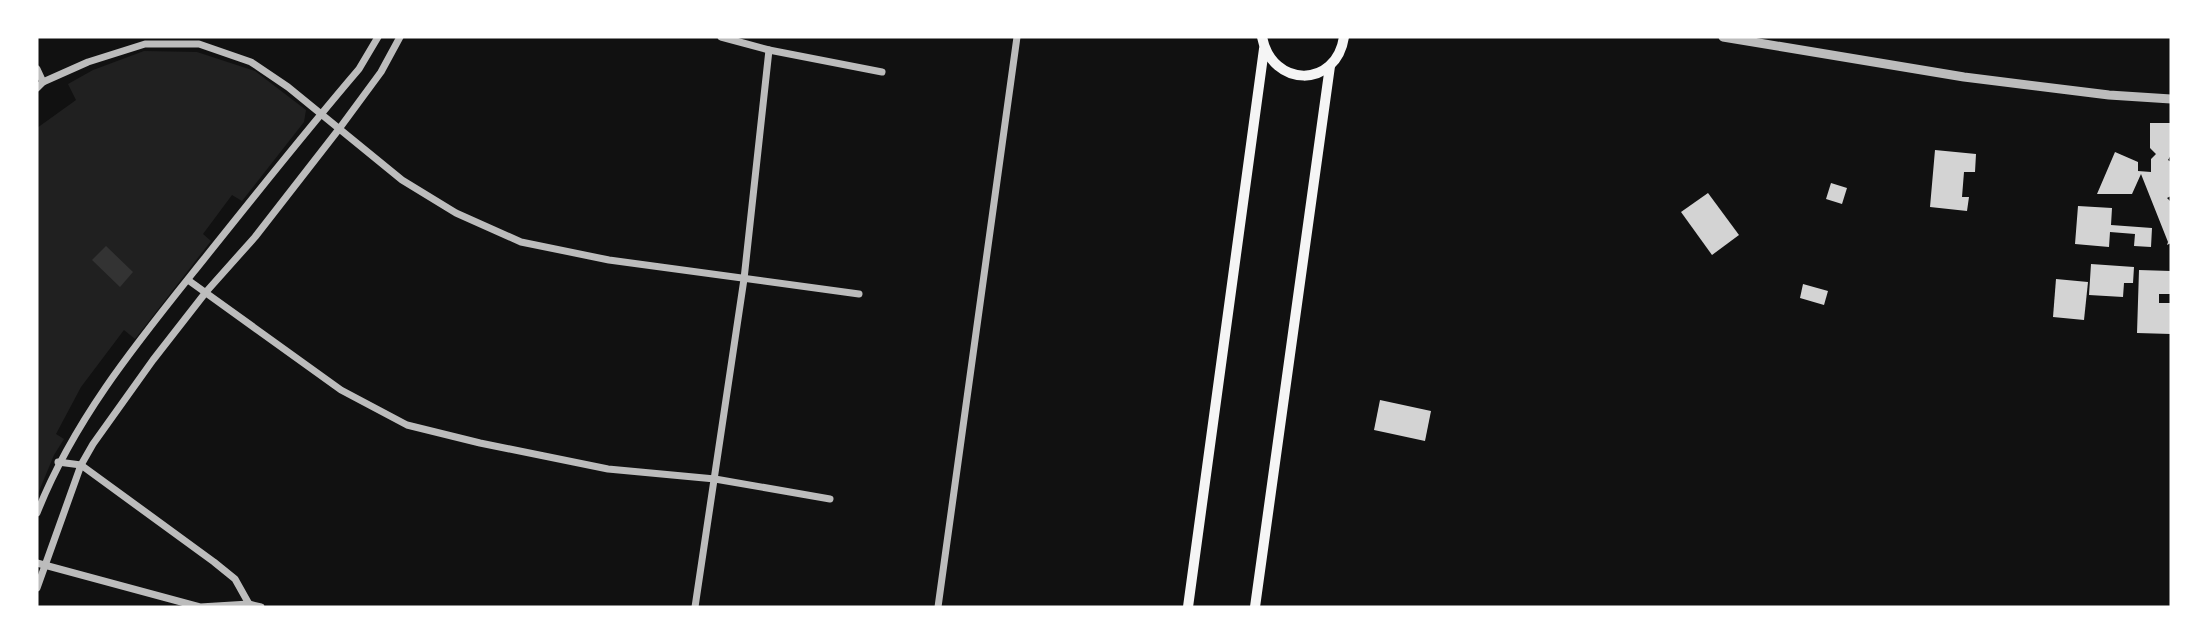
<svg xmlns="http://www.w3.org/2000/svg" width="2208" height="644" font-family="Montserrat,sans-serif">
  <style>
    .green { fill: #202020 }
    .water { fill: #333 }
    .building { fill: #d3d3d3 }
    .lines { fill: none; stroke-linecap: round; stroke-linejoin: round }
    .minor { stroke: #bcbcbc; stroke-width: 7 }
    .tertiary { stroke: #bcbcbc; stroke-width: 9 }
    .primary { stroke: #f5f5f5; stroke-width: 10 }
  </style>
  <rect width="100%" height="100%" fill="#111"/>
  <path class="green" d="M144,51L197,52L255,71L306,110L304,122L242,201L232,195L203,234L211,241L135,339L124,330L81,387L56,434L64,439L54,455L37,496V128L76,100L68,84L93,70Z"/>
  <path class="water" d="M106,246L133,272L120,287L92,260Z"/>
  <g class="building">
    <path d="M2150,123H2171V155L2168,160L2171,162V196L2167,198L2171,202V243L2167,245L2168,242L2141,174L2132,194H2097L2115,152L2138,162V171L2151,172V159L2156,154L2150,148Z"/>
    <path d="M1935,150L1976,154L1975,172H1964L1962,197H1969L1967,211L1930,207Z"/>
    <path d="M1831,183L1847,188L1842,204L1826,199Z"/>
    <path d="M1708,193L1739,235L1712,255L1681,212Z"/>
    <path d="M2078,206L2112,208L2111,225L2152,228L2151,247L2134,246L2135,234L2110,232L2109,247L2075,244Z"/>
    <path d="M2091,264L2134,267L2133,283H2124L2123,297L2089,295Z"/>
    <path d="M2139,270L2171,271V294H2159V303H2171V334L2137,333Z"/>
    <path d="M2056,279L2088,282L2084,320L2053,317Z"/>
    <path d="M1803,284L1828,291L1824,305L1800,298Z"/>
    <path d="M1380,400L1431,411L1425,441L1374,430Z"/>
  </g>
  <g class="lines">
    <g class="minor">
      <path d="M721,37L769,50L882,72"/>
      <path d="M37,69L43,82"/>
      <path d="M37,88L43,82L88,62L145,44H199L251,62L288,87L402,180L456,213L521,242L609,260L859,294"/>
      <path d="M188,280L341,390L407,425L480,443L608,469L715,479L830,499"/>
      <path d="M58,462L81,465L214,562L235,579L249,604"/>
      <path d="M37,513C75,417 140,339 204,259C255,195 306,131 359,69L378,37"/>
      <path d="M37,563L200,607L249,604L261,607"/>
      <path d="M37,588L81,465L93,444L153,360L206,292L255,237L339,129L381,72L400,37"/>
      <path d="M695,607L744,279L769,50"/>
      <path d="M938,607L1017,37"/>
    </g>
    <path class="tertiary" d="M1723,37L1964,77L2109,95L2171,99"/>
    <g class="primary">
      <path d="M1262,37C1272,88 1336,89 1344,37"/>
      <path d="M1188,607L1264,49"/>
      <path d="M1255,607L1330,66"/>
    </g>
  </g>
  <rect width="2208" height="644" fill="none" stroke="#ffffff" stroke-width="77"/>
</svg>
